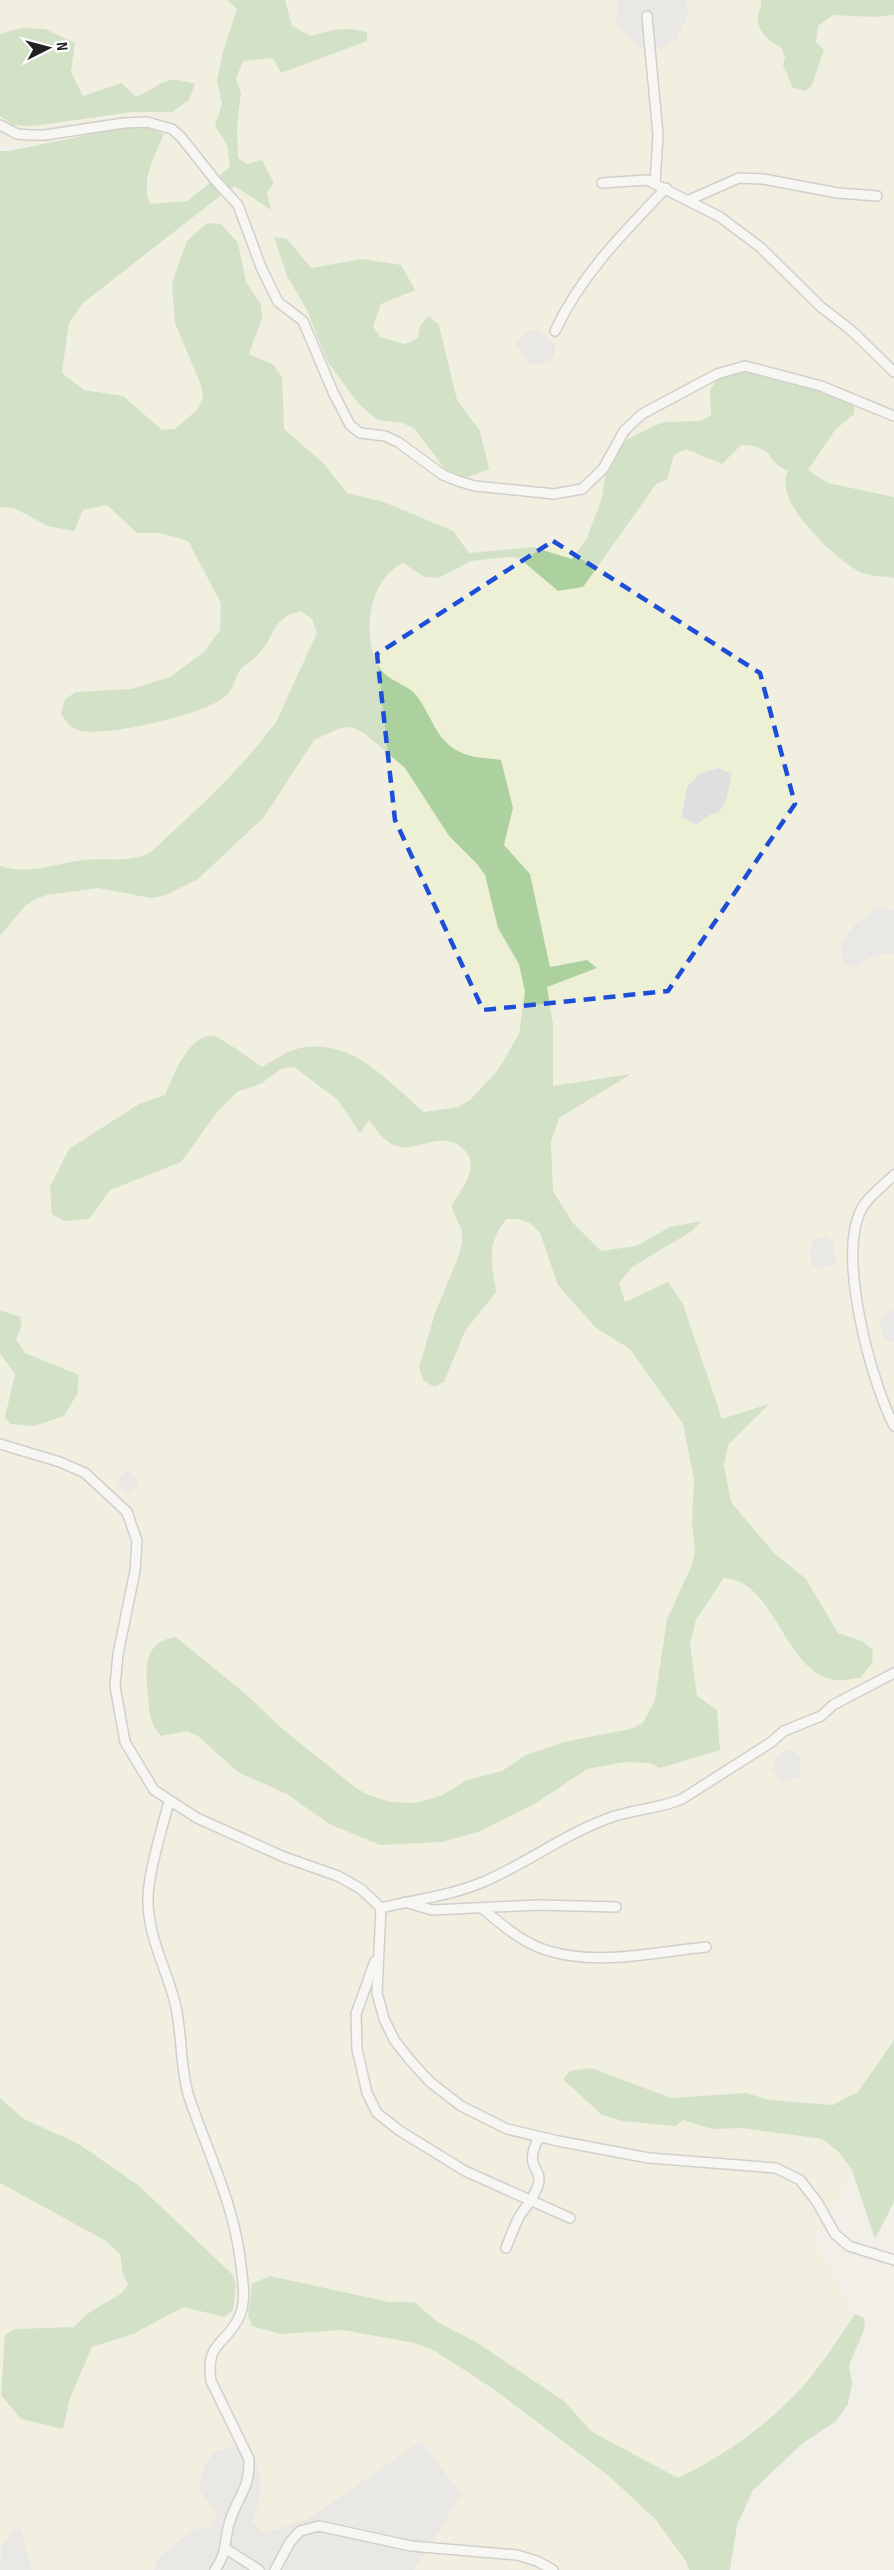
<svg xmlns="http://www.w3.org/2000/svg" width="894" height="2570" font-family="'Sofia Sans Condensed',sans-serif">
  <style>
    .residential { fill: #e0dfdf }
    .farmland { fill: #eef0d5; fill-rule: evenodd }
    .forest { fill: #add19e }
    .lines { fill: none; stroke-linecap: round; stroke-linejoin: round }
    .minor-casing { stroke: #a9a9a9; stroke-width: 12 }
    .minor { stroke: #fff; stroke-width: 9 }
    .marked { fill: none; stroke: #1d4ed8; stroke-width: 4.5; stroke-dasharray: 12 8; stroke-linejoin: round }
  </style>
  <rect width="100%" height="100%" fill="#f2efe9"/>
  <g class="residential">
    <path d="M618,0H686L689,14L676,40L660,48H640L616,25Z"/>
    <path d="M539,329L555,345V355L550,362L538,365L527,363L516,344L524,332Z"/>
    <path d="M718,768L732,773L727,802L718,813L710,815L696,825L681,818L687,787L699,774Z"/>
    <path d="M875,907L894,911V954H885L856,968L843,965L841,943L856,923L865,918Z"/>
    <path d="M827,1236L833,1241L836,1260L834,1265L823,1268L812,1266L810,1254L813,1240Z"/>
    <path d="M889,1311H894V1342L886,1340L879,1325L883,1315Z"/>
    <circle cx="128" cy="1482" r="10"/>
    <path d="M787,1749L801,1756L799,1777L781,1782L771,1770L775,1758Z"/>
    <path d="M422,2441L462,2495L414,2570H154L156,2560L189,2532L199,2528L217,2514L198,2489L205,2465L214,2452L231,2446L246,2445L252,2452L260,2470L261,2493L253,2523L265,2533L287,2525Z"/>
    <path d="M13,2529H21L32,2570H0L2,2545Z"/>
  </g>
  <g class="farmland">
    <path d="M0,0H227L237,9L223,52L217,81L222,104L215,125L227,145L230,167L187,201L150,204L145,192L150,166L164,134L147,127L48,143L0,147V116L13,125L98,118L133,112H172L195,84L177,79L163,80L150,91L136,97L122,83L83,96L71,72L21,28L0,34Z"/>
    <path d="M285,0H618L616,25L640,48H660L676,40L689,14L686,0H761L762,4L758,16L771,43L781,47L785,65L812,85L816,69L818,26L833,15L874,17L894,15V497L828,483L807,470L835,430L854,414L710,390L712,416L701,421L663,422L608,457L602,498L587,538L572,559L533,547L469,553L453,531L384,502L347,493L324,464L284,429L282,377L274,365L249,355L262,319L261,305L246,282L238,243L175,323L201,385L203,398L197,410L175,429L162,430L123,396L84,390L62,373L69,323L83,303L235,186L271,209L247,164L238,158L237,127L241,93L236,79L243,60L320,58L367,41L335,30L311,36L292,26ZM287,239L311,268L381,304L373,326L380,337L405,344L418,339L420,326L438,325L457,400L480,431L455,482L415,429L403,423L378,420L327,361L307,310L287,276ZM539,329L555,345V355L550,362L538,365L527,363L516,344L524,332Z"/>
    <path d="M741,445H753L764,448L782,469L788,471L859,572L894,578V911L875,907L865,918L856,923L841,943L843,964L856,968L869,958L885,954H894V1311H889L883,1315L879,1325L886,1340L894,1342V1802L820,1810L894,1803V2040L858,2092L834,2105L769,2100L747,2093L671,2098L591,2068L683,2120L712,2129L742,2128L822,2139L839,2152L852,2170L842,2195L813,2235L855,2314L812,2375L789,2399L738,2444L710,2463L678,2478L592,2432L564,2401L476,2342L439,2323L414,2302H389L280,2334L342,2330L414,2343L435,2351L492,2388L609,2476L656,2519L686,2561L689,2570H414L462,2495L421,2441L308,2519L265,2533L253,2523L261,2493L260,2470L246,2445L231,2446L214,2452L205,2465L198,2489L217,2514L210,2528H199L189,2532L156,2560L154,2570H32L21,2530L14,2529L2,2545L0,2556V2183L106,2241L120,2254L123,2275L128,2284L122,2293L87,2314L74,2327L14,2329L63,2429L70,2398L92,2347L133,2334L183,2307L225,2317L236,2284L232,2274L139,2186L79,2144L24,2119L0,2098V1353L15,1374L5,1417L34,1426L64,1416L15,1339L22,1325L20,1318L0,1310V936L25,906L35,899L47,895L98,888L152,898L164,896L186,886L198,879L264,817L314,740L340,728L352,727L364,733L405,768L449,836L477,864L485,875L498,928L519,964L525,992L519,1034L498,1070L470,1100L458,1107L424,1112L362,1059L298,1048L262,1067L215,1036L183,1056L165,1095L139,1104L69,1149L89,1219L110,1190L181,1162L217,1112L238,1092L262,1083L281,1069L294,1067L338,1100L360,1133L369,1120L385,1141H449L461,1147L470,1157L472,1171L451,1206L462,1231V1243L458,1258L435,1313L419,1366L451,1370L465,1331L495,1292L491,1254L493,1240L507,1219H519L530,1223L540,1233L558,1285L595,1327L630,1349L683,1424L694,1479L692,1523L695,1551L692,1565L667,1618L655,1700L643,1723L630,1729L564,1742L524,1756L502,1771L467,1780L443,1795L416,1803L390,1802L366,1794L355,1787L280,1727L249,1697L176,1637L187,1731L198,1736L238,1772L287,1794L329,1824L380,1845L442,1842L478,1832L536,1803L587,1769L625,1762L649,1763L661,1768L697,1696L690,1643L696,1620L724,1578H736L756,1594L812,1671L862,1641L838,1633L806,1579L774,1553L731,1502L724,1464L728,1445L767,1405L722,1419L683,1304L668,1282L625,1302L619,1283L632,1267L692,1231L700,1221L670,1227L636,1246L601,1251L573,1223L553,1191L551,1142L559,1118L629,1075L553,1087V1024L547,987L597,968L587,960L550,967L530,874L504,845L513,808L501,761L462,753L451,746L434,728L415,694L391,680L382,670L374,659L370,635L374,598L379,587L392,568L404,563L425,577L438,578L471,561L507,557L519,558L558,591L583,587L656,484L667,479L674,455L686,449L722,464ZM718,768L732,773L726,802L718,813L710,815L696,825L681,817L687,787L699,774ZM827,1236L833,1241L836,1260L834,1265L823,1268L812,1266L810,1254L813,1240ZM127,1471L137,1477V1486L132,1492L125,1493L120,1487L118,1480L120,1473ZM787,1749L801,1756L799,1777L781,1782L771,1770L775,1758ZM795,1813L585,1836L492,1845Z"/>
    <path d="M107,505L137,533H160L188,541L221,603L220,630L204,652L170,677L131,689L76,692L106,732L169,719L218,700L228,694L240,671L259,654L279,621L288,614L301,611L312,619L317,633L276,722L268,733L223,784L151,852L138,859L84,860L32,871L3,867L0,866V507L14,508L48,526L83,510Z"/>
  </g>
  <g class="forest">
    <path d="M227,0H285L292,26L311,36C329,31 349,25 367,33V41L281,73L273,58L243,61L236,79L241,93L237,127L238,158L247,164L262,160L274,183L267,193L271,210L235,186L220,196L83,303L69,323L62,373L84,390L123,396L162,430L175,429L197,410L203,398L201,385L175,323L172,283L187,241L207,223L221,224L238,243L246,282L261,305L262,318L249,354L274,365L282,377L284,429L324,464L347,493L384,502L453,531L469,553L533,547L572,559L587,538L602,498L608,457L628,439L663,422L700,421L711,416L710,390L725,368L791,374L854,401V414L835,430L808,470L828,483L894,497V578C883,576 867,576 858,571C834,557 772,501 788,471C766,463 775,445 741,445L722,464L686,449L674,455L667,479L656,484L583,587L558,591L519,558L507,557L471,561L438,578L425,577L403,563C368,578 359,643 383,672C392,682 408,685 416,695C432,715 435,740 460,752C471,758 488,758 501,760L513,808L504,845L530,874L550,967L587,960L597,968L547,987L553,1024V1086L631,1074L559,1118L551,1142L553,1191L573,1223L601,1251L636,1246L670,1227L701,1221L692,1231L632,1267L619,1283L625,1302L668,1282L683,1304L722,1419L769,1404L728,1445L724,1465L731,1502L774,1553L806,1579L838,1633L862,1641L873,1650L872,1663L860,1678C853,1678 844,1681 837,1680C785,1676 776,1580 724,1578L696,1620L690,1643L697,1696L717,1710L720,1750L660,1768L649,1763L625,1762L587,1769L536,1803L478,1832L442,1842L380,1845L329,1824L287,1794L238,1772L198,1736L187,1731L161,1736C149,1723 150,1713 148,1696C145,1670 143,1641 176,1637L249,1697L280,1727L355,1787L366,1794L390,1802L416,1803L443,1795L467,1780L502,1771L524,1756L564,1742L630,1729L643,1723L655,1700L667,1619L692,1565L695,1551L692,1523L694,1479L683,1424L630,1349L595,1327L558,1285L540,1233L530,1223L519,1219H507C485,1244 492,1262 496,1292L465,1331L444,1382L434,1387L423,1380L419,1366L423,1354L435,1313L458,1258L462,1243V1231L451,1206C460,1191 480,1169 466,1152C444,1126 419,1153 396,1146C383,1141 377,1130 369,1120L360,1133L338,1100L294,1067L281,1069L262,1083L237,1092L217,1112L181,1162L110,1190L89,1219L64,1221L52,1214L50,1187L69,1149L139,1104L165,1095C173,1077 189,1033 214,1036C222,1038 253,1061 262,1067C273,1061 288,1050 300,1048C353,1038 387,1081 424,1112L458,1107L470,1100L498,1070L519,1034L525,992L519,964L498,928L485,875L477,864L449,836L405,768L364,733L352,727L340,728L314,740L264,817L198,879L164,896L151,898L98,888L47,895L35,899L25,906L0,936V866C29,875 54,864 83,860C107,857 128,864 151,852C195,811 240,771 276,722L317,633L312,619L301,611C272,617 275,637 258,655C253,661 245,664 240,670C235,677 234,689 227,695C206,715 110,736 81,731C70,729 66,722 61,713L65,699L76,692L131,689L170,677L204,652L220,630L221,603L188,541L160,533H137L107,505L83,510L74,531L48,526L14,508L0,507V151H9L126,127H147L164,134C155,156 140,180 150,204L187,201L230,167L227,145L215,126L222,104L217,81L223,52L237,9Z"/>
    <path d="M761,0H894V15L874,17L833,15L818,26L816,42L824,50L812,85L805,91L793,88L783,65L785,57L781,47C769,42 755,29 758,14C760,8 762,6 761,0Z"/>
    <path d="M21,28L45,29L75,43L71,72L83,96L122,83L136,97C165,85 161,74 195,84L189,100L172,112H133L33,126L13,125L0,116V34Z"/>
    <path d="M274,237L287,239L311,268L362,259L401,265L415,290L381,304L373,326L380,337L405,344L418,338L420,326L429,316L439,325L457,400L480,431L489,469L455,482L415,429L403,423L378,420L359,404L327,361L307,310L287,276Z"/>
    <path d="M0,1310L20,1317L22,1325L16,1339L25,1353L79,1375L77,1394L64,1416L34,1426L10,1424L5,1417L15,1374L0,1353Z"/>
    <path d="M894,2040V2202L875,2239L852,2170L839,2152L822,2139L742,2128L712,2129L683,2120L675,2126L623,2121L602,2115L563,2079L570,2071L591,2068L671,2098L747,2093L769,2100L833,2105L858,2092Z"/>
    <path d="M0,2098L24,2119L79,2144L139,2186L232,2274L236,2284L233,2310L225,2317L183,2307L133,2334L92,2347L70,2398L63,2429L21,2419L1,2395L5,2335L14,2329L74,2327L87,2314L122,2293L128,2284L123,2275L120,2254L106,2241L0,2183Z"/>
    <path d="M270,2276L389,2302H414L439,2323L476,2342L564,2401L592,2432L678,2478C726,2456 780,2416 813,2374C828,2355 841,2334 855,2314L864,2318L865,2328L849,2365L852,2384L848,2404L836,2421L803,2443L753,2490L737,2525L730,2570H689L686,2561L655,2519L609,2476L492,2388L435,2351L414,2343L343,2330L280,2334L252,2326L248,2316L252,2284Z"/>
  </g>
  <g class="lines">
    <defs>
      <g id="minor">
        <path d="M647,16L658,135L655,183"/>
        <path d="M0,125L17,134L31,135H45L124,123L147,122L172,129L181,137L215,180L238,205L261,267L278,302L303,321L333,392L350,425L360,433L385,436L398,442L443,475L458,481L475,486L554,494L582,489L603,469L624,431L642,414L717,374L745,366L821,386L894,416"/>
        <path d="M602,183L647,180L720,217L760,247L821,307L852,331L894,372"/>
        <path d="M689,200L739,178L763,179L838,193L877,196"/>
        <path d="M555,331C581,275 623,233 666,188"/>
        <path d="M894,1175C883,1186 866,1198 860,1212C838,1259 871,1381 894,1426"/>
        <path d="M0,1444L60,1462L85,1473L127,1512L137,1541L135,1571L118,1654L115,1686L125,1742L154,1790L197,1818L284,1857L338,1876L361,1889L381,1908L377,1993L384,2019L395,2041L410,2060L430,2082L461,2106L507,2129L558,2141L649,2158L776,2168L800,2180L817,2202L835,2234L849,2246L894,2260"/>
        <path d="M169,1801C162,1830 147,1875 148,1903C149,1938 165,1966 174,1999C183,2031 179,2065 189,2097C208,2153 235,2206 241,2266C243,2281 246,2301 240,2315C227,2346 205,2340 211,2381L249,2459C250,2490 238,2495 230,2521C223,2541 229,2550 215,2570"/>
        <path d="M405,1902L432,1910L538,1905L616,1907"/>
        <path d="M381,1908C418,1899 457,1895 492,1878C533,1859 572,1830 615,1816C638,1809 661,1808 682,1799L770,1743L784,1731L821,1716L833,1705L894,1673"/>
        <path d="M483,1909C502,1925 524,1944 549,1951C599,1966 656,1952 706,1947"/>
        <path d="M375,1961L356,2014L357,2049L367,2093L377,2113L400,2131L465,2171L570,2218"/>
        <path d="M506,2248C510,2238 514,2227 519,2217C526,2206 535,2197 538,2185C544,2167 522,2170 539,2137"/>
        <path d="M226,2549L259,2570"/>
        <path d="M275,2570L290,2542L300,2531L319,2526L411,2546L517,2555L537,2561L553,2570"/>
      </g>
    </defs>
    <use href="#minor" class="minor-casing"/>
    <use href="#minor" class="minor"/>
  </g>
  <path d="M0 0H894V2570H0ZM553,541L760,673L795,804L668,991L483,1010L395,820L377,654Z" fill="#f2efe9" fill-opacity=".55" fill-rule="evenodd"/>
  <path class="marked" d="M553,541L760,673L795,804L668,991L483,1010L395,820L377,654Z"/>
  <g transform="translate(48 48) rotate(84)" stroke="#ffffff" stroke-width="4.5" paint-order="stroke">
  <path d="M0-4.5L10 22L0 15L-10 22Z" fill="#222222"/>
  <text y="-9" font-size="16" font-weight="bold" text-anchor="middle" fill="#222222">N</text>
  </g>
</svg>
